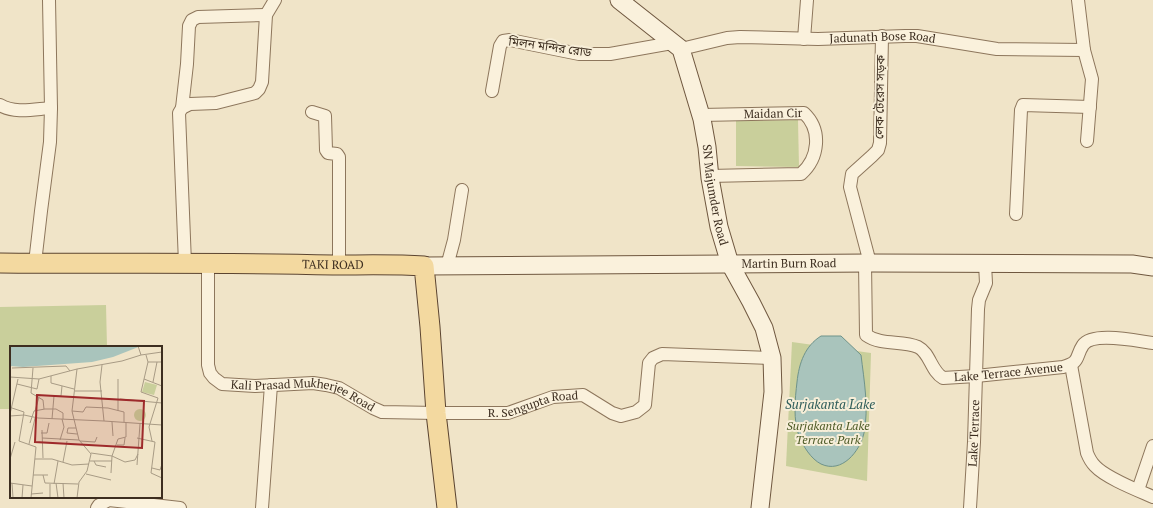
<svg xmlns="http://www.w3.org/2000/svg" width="1153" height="508" font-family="'PT Serif','Noto Sans Bengali',serif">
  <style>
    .green { fill: #c9cf9b }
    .water { fill: #a9c4bc; stroke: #6f938a }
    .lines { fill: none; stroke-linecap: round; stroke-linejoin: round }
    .street-casing { stroke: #8d765c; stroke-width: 14 }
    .secondary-casing { stroke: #6f573f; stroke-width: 19 }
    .primary-casing { stroke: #5b4430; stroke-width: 21 }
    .street { stroke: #faf1dc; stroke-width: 12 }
    .secondary { stroke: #faf1dc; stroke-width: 17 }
    .primary { stroke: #f3d9a0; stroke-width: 19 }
    .labels { text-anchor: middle; stroke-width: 4; stroke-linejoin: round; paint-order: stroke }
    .street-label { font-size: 12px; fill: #3d2e20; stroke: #f7eed8 }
    .park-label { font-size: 12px; font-style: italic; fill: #4d5a26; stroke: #f7eed8 }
    .water-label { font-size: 13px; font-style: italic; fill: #2f5d5a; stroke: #f7eed8 }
    .inset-road { fill: none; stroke: #a89b85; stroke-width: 1 }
    .view { fill: #9e2a2b; fill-opacity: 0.15; stroke: #9e2a2b; stroke-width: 2 }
    .inset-edge { fill: none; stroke: #3d2e20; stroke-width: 2 }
  </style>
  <rect width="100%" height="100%" fill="#f0e4c8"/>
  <g class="green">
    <path d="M798,120L799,167L736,166V121Z"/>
    <path d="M106,305L107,347H11V409H0V307Z"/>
    <path d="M792,342L871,353L867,481L786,466Z"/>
  </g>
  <path class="water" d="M821,336H841L861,355C864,380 869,408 864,433C860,451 842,474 821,464C811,459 803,446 799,436C793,420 795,399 797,382C799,363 805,346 821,336Z"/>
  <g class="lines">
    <defs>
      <g id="street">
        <path d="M1078,0L1084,50L1092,79L1087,141"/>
        <path d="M804,39L807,0"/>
        <path id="s1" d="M681,49L727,38L740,37L818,39L905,36H917L997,49L1084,50"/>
        <path d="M492,91L500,46L503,41L510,40L579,54H610L672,43"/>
        <path d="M0,105C15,114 35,109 51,108"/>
        <path d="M182,108L187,64L189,26L192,20L198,17L266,15"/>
        <path d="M312,112L325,116L326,150L328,153L337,154L339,157V265"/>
        <path id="s2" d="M701,115L804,113C822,130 819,158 801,174L710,176"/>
        <path d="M1016,214L1021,110L1023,105L1090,107"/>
        <path d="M35,263L41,211L50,142L51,108L49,0"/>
        <path d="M185,263L179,113L182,108L190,104L216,103L255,93L259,89L262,82L266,15L275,0"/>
        <path id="s3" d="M208,263V365L210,373L214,378L222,384L255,386L313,383L326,385L339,388L373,408L382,412L436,413H508L553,397L583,395L612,413L621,416L636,412L645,405L649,363L653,358L662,354L772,358"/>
        <path id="s4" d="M865,263L866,335C882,346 901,340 918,347C930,353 931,371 943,378L976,376L1063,367C1081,362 1075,357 1083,345C1093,331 1137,341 1153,343"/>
        <path d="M870,263L850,187L852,174L872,156L878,150L880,143L882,36"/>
        <path d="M447,266L454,240L462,190"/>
        <path d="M1071,365L1087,453C1089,458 1091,462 1095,466C1106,478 1137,490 1153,497"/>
        <path d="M1138,490L1153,446"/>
        <path d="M97,508L99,505L109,500L180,508"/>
        <path d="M262,508L271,385"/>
        <path id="s5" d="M970,508L974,442L978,309L979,300L986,283L985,264"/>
      </g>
      <g id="secondary">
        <path id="s6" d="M619,0L681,49L702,119L707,147L710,178L719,227L730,264L751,302L764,328L772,358L773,392L760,508"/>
        <path id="s7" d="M424,266L870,263L1132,264L1153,267"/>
      </g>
      <g id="primary">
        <path id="s8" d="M0,263C111,264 222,262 333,265C363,265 394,264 424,266L430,327L436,413L447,508"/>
      </g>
    </defs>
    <use href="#street" class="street-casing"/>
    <use href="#secondary" class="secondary-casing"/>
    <use href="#primary" class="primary-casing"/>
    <use href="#street" class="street"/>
    <use href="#secondary" class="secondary"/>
    <use href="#primary" class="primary"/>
  </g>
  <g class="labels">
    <g class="street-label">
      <text dy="4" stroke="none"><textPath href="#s1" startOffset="203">Jadunath Bose Road</textPath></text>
      <text transform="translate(550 47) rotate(8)" y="4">মিলন মন্দির রোড</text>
      <text transform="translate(880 97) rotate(-89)" y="4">লেক টেরেস সড়ক</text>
      <text dy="4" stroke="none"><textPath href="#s2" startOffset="72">Maidan Cir</textPath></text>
      <text dy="4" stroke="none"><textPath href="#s6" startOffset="229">SN Majumder Road</textPath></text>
      <text dy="4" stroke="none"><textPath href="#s7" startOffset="365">Martin Burn Road</textPath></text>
      <text dy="4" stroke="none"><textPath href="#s8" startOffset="333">TAKI ROAD</textPath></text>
      <text dy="4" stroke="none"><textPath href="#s4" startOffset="232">Lake Terrace Avenue</textPath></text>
      <text dy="4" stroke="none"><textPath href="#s3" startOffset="210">Kali Prasad Mukherjee Road</textPath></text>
      <text dy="4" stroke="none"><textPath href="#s3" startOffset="446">R. Sengupta Road</textPath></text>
      <text dy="4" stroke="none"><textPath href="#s5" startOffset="75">Lake Terrace</textPath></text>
    </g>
    <g class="park-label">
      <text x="828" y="430">Surjakanta Lake<tspan x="828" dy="14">Terrace Park</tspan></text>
    </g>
    <g class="water-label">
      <text x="830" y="409">Surjakanta Lake</text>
    </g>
  </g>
  <g transform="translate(10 346)">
    <rect width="152" height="152" fill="#f0e4c8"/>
    <path d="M135,36L147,39L144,49L132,46ZM124 69a6 6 0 1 1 12 0a6 6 0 1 1-12 0Z" fill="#c9cf9b"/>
    <path d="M0,0H131L103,11L82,16L13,21L0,20Z" fill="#a9c4bc"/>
    <path class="inset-road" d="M131,9L152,6M136,9L138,16L131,46L148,52L139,81L142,95M138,16H152M92,19L90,36L94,75L152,79M2,22L56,20L60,25M23,22L21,47L33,54L34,63M41,30V37L64,43M0,31L29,33L67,23L112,15L131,9L128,0M108,33V65M134,33L152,40M143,36L147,16M7,38L27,43L29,33M65,45H92M110,53L152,57M2,62L14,66L9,95L26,101L21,152M25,65L29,51M62,65L73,66L76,61L98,62L114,66V76M0,68L8,33M0,70L14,69L28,72L94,75M42,73L44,50H51L52,40M102,76L103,90M20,77L24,65L35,63H46L53,67V73M116,77V91L108,93L102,110L115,116L125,114L128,108M66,82H58L57,87L67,88M32,84L33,112M31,87H37L39,77M32,92L69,94M127,92L145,96L141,127L152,132M50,94L54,81L52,73M70,95L85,96L87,91M19,98L25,72M107,99H114L115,92M81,107L102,110L101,127M0,113L5,96M25,113H42L62,119L79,118M80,115H102M84,115L86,119L96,121M53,116L57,95M127,119L130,78M142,122L150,124L152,118M76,128L101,134M23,129H38M33,129L35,137L68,138M0,137L22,140M2,137L3,152M46,137L48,152M53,137L54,152M40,138V152M44,138L48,115M21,148L33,147M12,152L13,139M67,152L69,136L77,125L81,108L69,94L62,65L67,23"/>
    <path class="view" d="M27,49L134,55L132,102L25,96Z"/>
    <rect width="152" height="152" class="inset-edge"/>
  </g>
</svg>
